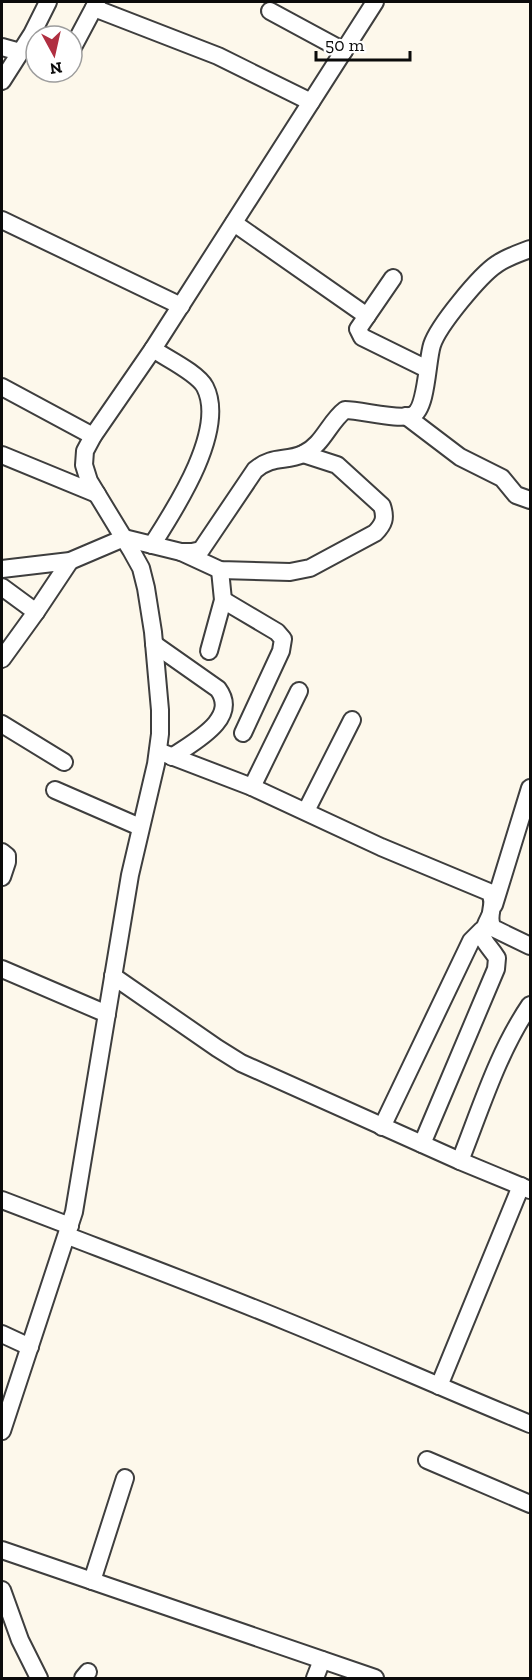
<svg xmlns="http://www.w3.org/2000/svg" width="532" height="1680" font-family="'Zilla Slab',serif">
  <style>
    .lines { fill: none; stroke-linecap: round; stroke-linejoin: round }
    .minor-casing { stroke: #3e3e3e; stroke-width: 20 }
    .minor { stroke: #fff; stroke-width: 16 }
  </style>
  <rect width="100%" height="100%" fill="#fdf8eb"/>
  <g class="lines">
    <defs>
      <g id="minor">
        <path d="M94,8L218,56L311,102"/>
        <path d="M270,11L344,51"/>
        <path d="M2,47L20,52"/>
        <path d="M72,49L97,2"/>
        <path d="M2,81L32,34L48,2"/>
        <path d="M2,220L181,306"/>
        <path d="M234,223L367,316"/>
        <path d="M393,278L358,329L362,337L427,369"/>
        <path d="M2,387L93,436"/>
        <path d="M406,416L460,457L502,478L516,495L530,500"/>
        <path d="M2,455L97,494"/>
        <path d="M152,545C175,509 227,430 205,387C198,373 166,358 153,349"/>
        <path d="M181,552L220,570L290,572L310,568L375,533C384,524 386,518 382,506L337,465L303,454"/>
        <path d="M2,569L70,561L124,538L181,552H192L201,550L255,470C273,455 285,462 303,454C323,445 329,422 345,410C362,410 399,421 413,415C427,408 427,360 432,345C438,326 480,275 497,264C507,257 520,253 530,249"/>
        <path d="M2,587L36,612"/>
        <path d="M223,600L277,632L283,639L281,651L243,733"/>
        <path d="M154,644L218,689C240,719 193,742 172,757"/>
        <path d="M209,651L223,600L220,570"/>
        <path d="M2,659L36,612L70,561"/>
        <path d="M2,724L64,762"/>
        <path d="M158,751L252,787L381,847L489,892C498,904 485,916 493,928L530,946"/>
        <path d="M252,787L299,691"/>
        <path d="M55,790L140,827"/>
        <path d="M306,811L352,720"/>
        <path d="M2,852L7,856V862L2,877"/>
        <path d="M494,905L530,788"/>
        <path d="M2,969L107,1014"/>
        <path d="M113,976L217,1048L241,1063L460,1161L530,1190"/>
        <path d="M382,1127L471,941L482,930"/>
        <path d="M422,1144L496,969L497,958C484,938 477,941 490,916"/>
        <path d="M460,1161C481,1108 498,1052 530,1005"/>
        <path d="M2,1200L70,1226"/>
        <path d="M68,1236C141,1264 215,1292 288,1322C369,1355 449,1391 530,1424"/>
        <path d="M2,1334L30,1347"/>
        <path d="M439,1386L521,1186"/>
        <path d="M2,1431L74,1212L130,875L156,764L160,734V710L153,632L146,588L141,568L131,550L89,481L84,465L85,451L93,436L153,349L375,2"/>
        <path d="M427,1460L530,1504"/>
        <path d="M2,1550L375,1678"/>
        <path d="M92,1581L125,1478"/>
        <path d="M2,1590L20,1640L39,1678"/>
        <path d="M83,1678L88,1672"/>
        <path d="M315,1678L322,1660"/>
      </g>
    </defs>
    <use href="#minor" class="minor-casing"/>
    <use href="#minor" class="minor"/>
  </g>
  <rect width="532" height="1680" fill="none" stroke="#0b0b0b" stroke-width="6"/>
  <g transform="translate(54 54) rotate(172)"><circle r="28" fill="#ffffff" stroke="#9d9d9d" stroke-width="1.5"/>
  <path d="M0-4.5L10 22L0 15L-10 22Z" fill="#b02f41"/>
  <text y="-9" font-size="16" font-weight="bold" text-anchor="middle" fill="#0b0b0b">N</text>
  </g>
  <path d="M316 51v9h94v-9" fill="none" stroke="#0b0b0b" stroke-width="3"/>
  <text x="325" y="51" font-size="18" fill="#0b0b0b" stroke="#ffffff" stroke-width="4.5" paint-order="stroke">50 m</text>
</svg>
